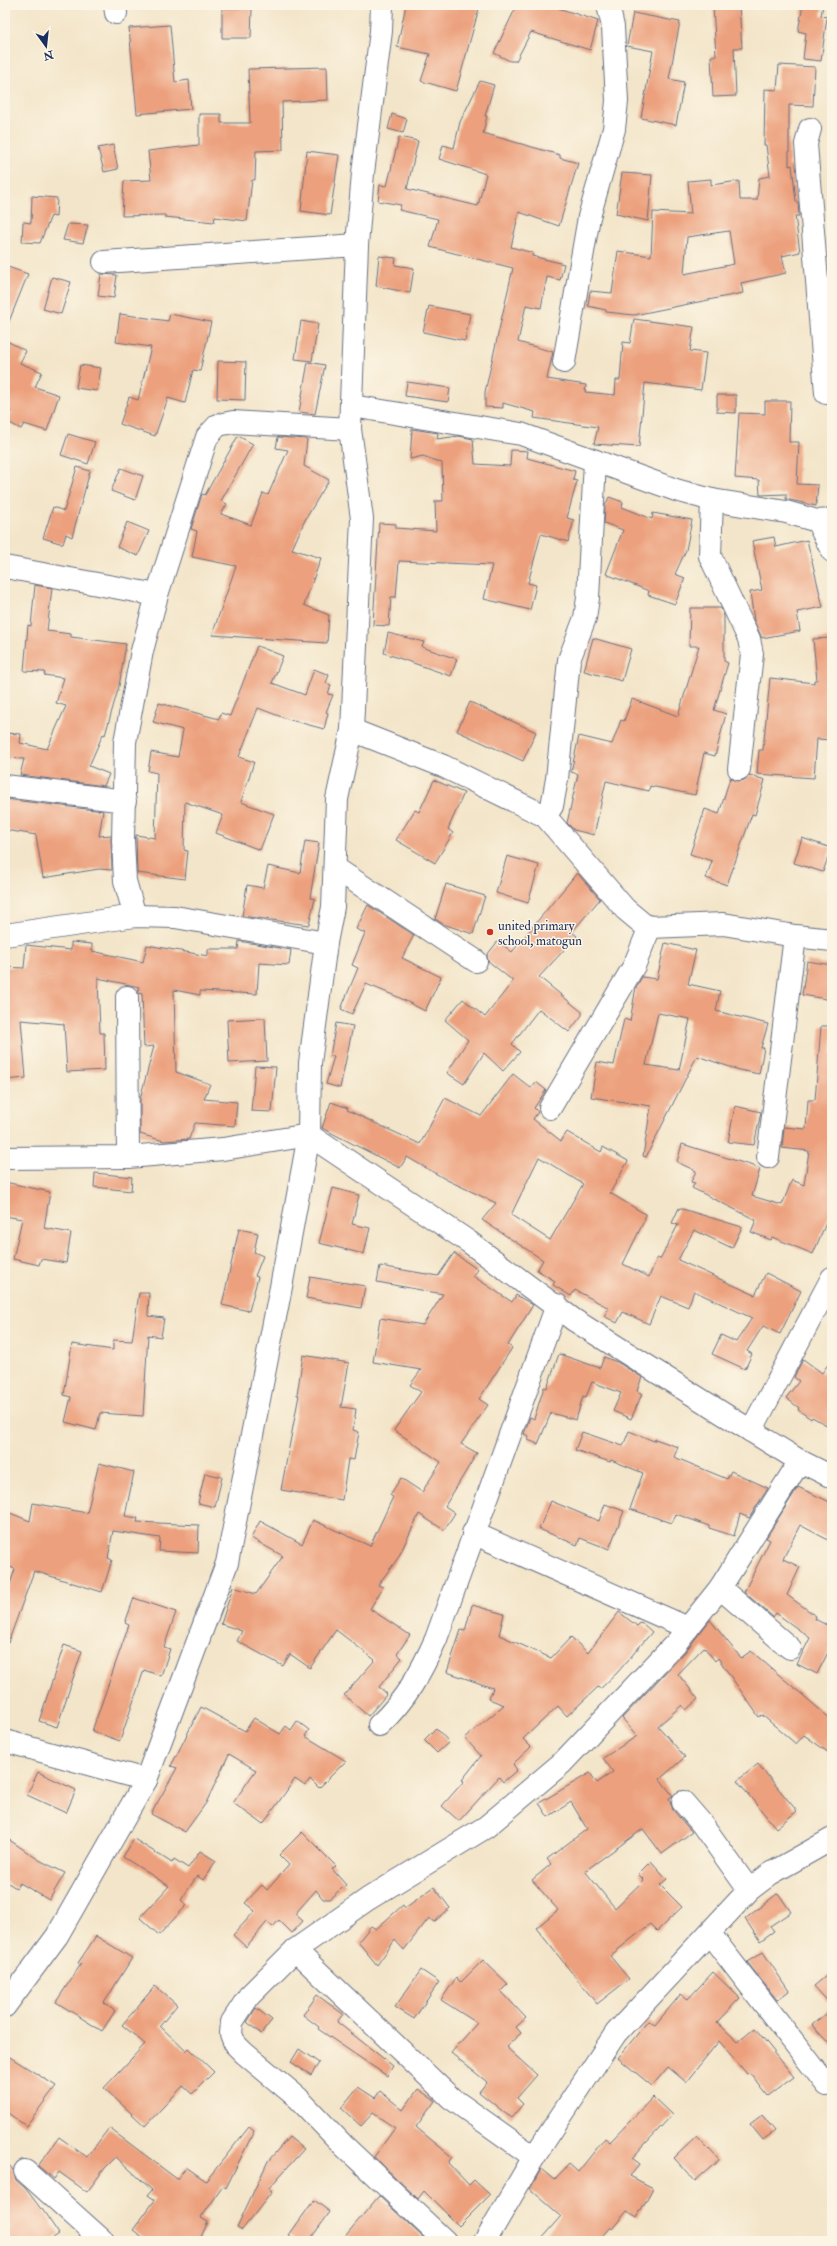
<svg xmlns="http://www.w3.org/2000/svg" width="837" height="2246" font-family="'IM FELL Double Pica',serif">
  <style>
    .building { fill: #eca07d; fill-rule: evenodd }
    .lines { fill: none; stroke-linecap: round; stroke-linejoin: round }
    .minor-casing { stroke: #676f83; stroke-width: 24 }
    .minor { stroke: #fff; stroke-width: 22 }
    .poi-dot { fill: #c8321e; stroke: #fcf5e5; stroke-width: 1.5 }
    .labels { text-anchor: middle; stroke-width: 3; stroke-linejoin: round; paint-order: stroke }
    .poi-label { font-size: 13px; fill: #1b2f5e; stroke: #fcf5e5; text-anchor: start }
  </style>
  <rect width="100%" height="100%" fill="#fcf5e5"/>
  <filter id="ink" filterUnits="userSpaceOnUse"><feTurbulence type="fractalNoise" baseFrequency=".025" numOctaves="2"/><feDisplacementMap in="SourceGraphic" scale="8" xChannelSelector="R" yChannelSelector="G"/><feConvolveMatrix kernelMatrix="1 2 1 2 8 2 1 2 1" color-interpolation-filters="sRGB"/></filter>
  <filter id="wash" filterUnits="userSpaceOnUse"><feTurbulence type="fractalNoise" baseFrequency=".012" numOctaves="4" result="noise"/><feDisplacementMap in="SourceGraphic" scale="16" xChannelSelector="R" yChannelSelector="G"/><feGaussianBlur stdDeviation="0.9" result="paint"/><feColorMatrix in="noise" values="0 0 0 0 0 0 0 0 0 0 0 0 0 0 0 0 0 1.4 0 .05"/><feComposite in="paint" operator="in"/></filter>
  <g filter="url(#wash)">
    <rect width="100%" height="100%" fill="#f3e5c9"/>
    <g id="blocks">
      <g class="building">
        <path d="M406,5H480L456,91L421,81L430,54L397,47Z"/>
        <path d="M517,5H559L558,8L598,21L590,50L531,32L516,61H510L494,53Z"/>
        <path d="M739,5L742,48H734L736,96L713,97L711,56H716L713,6Z"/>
        <path d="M803,5H823L821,16L827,17L821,61L803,59L806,33L798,31Z"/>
        <path d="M222,8H252L251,38H222Z"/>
        <path d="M633,13L680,22L669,79L684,82L676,125L641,118L653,51L627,46Z"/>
        <path d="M170,25L175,82L189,80L191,109L137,114L129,28Z"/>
        <path d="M779,65L815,67L813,106L789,105V166L792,165L796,202H798L799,216H795L800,252L782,256L786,273L741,283L743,293L634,315L606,312V310L588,306L590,291L612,293L618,251L651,256L653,212L691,214L688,181L711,179V185L739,181L740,200H757L759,178L770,176L766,145H764L765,89L777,90ZM729,231L734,264L684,274L687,237Z"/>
        <path d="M327,67L328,100L282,102L283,150L256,151L255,180H252L247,221L215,217L214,222L165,217V215L122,216L124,181L151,180L148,151L199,145V114H221V123H250L248,69Z"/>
        <path d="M480,81L494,85L485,116H487L483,133L560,155V158L578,163L559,226L519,212L511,247L533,253L532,256L564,264L560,280L547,277L541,308L526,305L518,342L553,352L547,379L586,385L585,392L615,395L616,380H620L623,342L630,343L634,319L694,327L690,351L706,353L701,390L645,383L639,447L594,444L598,427L534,418L535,412L503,403V408L485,407V392L513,268L430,247L438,219L399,210L401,205L378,201L380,185L387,186L399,137L418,141L407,189L478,206L486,174L439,159L443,145L454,148L460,122Z"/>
        <path d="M392,114L407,119L403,133L388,129Z"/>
        <path d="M113,145L118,169L104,172L98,148Z"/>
        <path d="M307,151L339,155L330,215L301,211Z"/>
        <path d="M622,173L652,175L648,221L616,214Z"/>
        <path d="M32,196L57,198L56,217L51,216L40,243L22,242L23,222L31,223Z"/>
        <path d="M68,224L88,225L83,243L63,240Z"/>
        <path d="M379,256L396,258L395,265L414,268L410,293L376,286Z"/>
        <path d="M5,266L28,274L6,329L5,328Z"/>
        <path d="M101,274L117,275L114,298L98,296Z"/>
        <path d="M52,277L71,282L61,314L43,309Z"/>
        <path d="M429,306L470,314L465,341L423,332Z"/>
        <path d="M120,314L168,321L170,314L211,322L200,371L193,370L185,403L168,398L155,436L120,424L129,397L138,400L151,347L116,342Z"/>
        <path d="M301,321L318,324L312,361L295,359Z"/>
        <path d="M5,340L26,351L20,363L42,372L35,387L59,395L47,431L24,424L21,429L6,421L11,411L5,408Z"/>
        <path d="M218,361L246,362L245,400L217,399Z"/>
        <path d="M308,362L325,365L315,414L299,412Z"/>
        <path d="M80,365L101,368L97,391L76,388Z"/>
        <path d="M407,382L450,388L448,402L405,396Z"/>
        <path d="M717,395H736V413L717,412Z"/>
        <path d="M765,401H790L789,442H799L797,484L818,485L816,506L786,499V494L760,495L759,480L735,478L739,413L765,414Z"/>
        <path d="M412,429L438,433L437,439L459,436L473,439L475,464L510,466L511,450L528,451L527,458L575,471L573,480L577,481L567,518L574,520L568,542L541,534L528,583L536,585L530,610L484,599L492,565L399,561L396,597H391L389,626L373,625L379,523L396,524V528L436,531L435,501H443L442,463L423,456L410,459Z"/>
        <path d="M68,434L95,442L88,464L61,455Z"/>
        <path d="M238,436L253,444L221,501L227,504L221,514L251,525L263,493L268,495L288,450L276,448L278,437L307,439L304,466L329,480L305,520L292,549L321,558L304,605L329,615L327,643L212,635L236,566L192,557L197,531L191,529L202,494L205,495Z"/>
        <path d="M77,467L90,471L72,537L66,534L63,544L43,538L53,507L64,511Z"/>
        <path d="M121,468L143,476L135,500L111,491Z"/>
        <path d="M609,497L623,502L622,507L652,519L653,513L692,520L686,550L675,574L685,578L675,604L648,595L649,591L606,574L623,530L604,523L605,506Z"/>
        <path d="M127,522L149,531L138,556L117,547Z"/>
        <path d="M774,537L776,547L807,540L823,607L797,612L800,631L762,638L754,621L750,592L762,590L752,541Z"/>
        <path d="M35,585L52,588L47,631L71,634V637L126,644L119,686L105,735L103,734L89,766L109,774L104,786L20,775L24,759L5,758V733L21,734L20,743L47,749L66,706L56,703L64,678L44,675L45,672L24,671L28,625L31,626Z"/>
        <path d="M690,608H721L724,616V661L728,663L714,710L726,714L715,756L704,753L695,795L650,786L649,791L606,781L594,835L574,830L567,823L578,774L571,772L579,736L612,744L621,720L624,721L632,699L678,716L699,646H689Z"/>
        <path d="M388,633L424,642L422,647L457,659L451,676L384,653Z"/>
        <path d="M593,638L631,649L622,681L584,671Z"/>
        <path d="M832,638V740L817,739L814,778L757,774L759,750H763L770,678L814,683V680H817L813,639Z"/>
        <path d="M257,646L283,656L272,683L305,695L314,669L329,675L326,683L331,685L328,694L333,695L326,712L328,713L324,729L287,719L258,708L239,757L254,762L241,802L274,814L260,850L216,833L223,815L185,802L184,850L188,851L185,879L137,873L136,835L155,838L157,773L148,771L151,752L178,757L183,730L153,722L159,703L219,719L221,713L230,716Z"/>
        <path d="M470,702L536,732L523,761L457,731Z"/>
        <path d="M750,775L765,780L755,815L752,814L727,885L706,878L712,861L690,854L705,809L719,814L730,778L738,781L744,780Z"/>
        <path d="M434,780L464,793L448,829L453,833L435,863L396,840L415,810L419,812Z"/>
        <path d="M5,799L103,811L99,836L111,835L112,870L99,869L43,878L36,835L5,830Z"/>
        <path d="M802,838L831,848L823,872L794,863Z"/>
        <path d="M305,841L319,843L310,898L315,899L309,925L242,916L247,885L263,888L268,866L300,873Z"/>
        <path d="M507,856L539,865L528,903L496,893Z"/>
        <path d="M577,873L600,899L572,932L577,936L539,977L582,1012V1015L569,1032L539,1009L512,1044L520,1052L503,1071L484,1053L464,1084L447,1073L468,1040L445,1020L463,999L485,1017L513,981L488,961L487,955L498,941L512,952Z"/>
        <path d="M446,884L485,896L473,934L443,924L435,919Z"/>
        <path d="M368,905L414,935L402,958L441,977L425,1011L398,997L366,984L352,1014L341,1009L358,968L352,965L365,933L356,929Z"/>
        <path d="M239,941L291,950L289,965L259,963L257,994L200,991V995L174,990L176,1072L210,1084L204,1099L237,1102L235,1126L195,1123L189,1139L164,1141L140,1134V1099L154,1046L144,1047L142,994L138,993L139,987L98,978L100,1033H104L105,1070L67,1072L64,1024L21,1020L26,1078L5,1080V967L24,968L26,945L71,950V942L92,944V951L143,962L147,945L208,956V949H238Z"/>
        <path d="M665,943L696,950L688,984L720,991L716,1011L768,1024L761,1048H764L759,1074L739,1070L697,1056L646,1157L643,1156L651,1106L591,1097L597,1062L614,1065L624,1019L630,1021L636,987L642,977L657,979ZM658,1013L690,1019L679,1070L646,1065Z"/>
        <path d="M807,961L832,965V1000L802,995Z"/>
        <path d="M265,1018L267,1061L229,1063L227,1020Z"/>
        <path d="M336,1023L353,1026L340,1088L326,1084L334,1056H330Z"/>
        <path d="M821,1026H832V1209L813,1254L772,1237L771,1240L751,1232L756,1220L692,1188L695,1183L691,1182L696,1171L677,1162L682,1144L750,1165L760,1169L752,1196L782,1205L792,1180L804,1185L809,1151L782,1148L784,1127L806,1129L808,1100H815Z"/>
        <path d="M255,1066L276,1067L272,1112L251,1111Z"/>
        <path d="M513,1074L531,1088L536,1082L546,1090L534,1108L538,1112L533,1119L561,1141L567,1132L601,1152L603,1147L628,1161L610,1193L645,1214V1219L623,1264L649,1277L657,1258L660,1259L678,1225L672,1223L679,1208L742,1227L732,1248L694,1230L678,1260L755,1295L766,1273L801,1291L780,1334L763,1326L747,1351L752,1354L745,1369L712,1354L721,1335L736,1342L752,1318L694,1291L688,1307L661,1296L649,1324L623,1312L617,1323L604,1316L609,1308L575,1290L571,1296L553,1285L555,1281L537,1270L543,1260L482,1220L496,1203L447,1180L407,1157L400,1168L322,1128L331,1102L348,1108L347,1110L420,1144L445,1098L481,1116ZM539,1157L583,1184L550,1240L511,1215Z"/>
        <path d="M735,1106L761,1112L754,1145L728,1142Z"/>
        <path d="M95,1173L132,1177L131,1191L94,1187Z"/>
        <path d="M5,1182L50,1192L44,1228L71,1233L66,1263L41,1259L39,1265L13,1259L22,1219L5,1216Z"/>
        <path d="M333,1188L359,1195L352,1224L370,1228L364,1254L319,1243Z"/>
        <path d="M239,1229L258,1233L254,1252L263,1256L255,1276L258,1277L249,1311L222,1305Z"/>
        <path d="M454,1253L478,1270L473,1276L512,1302L516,1295L533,1305L508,1345L512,1348L479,1399L488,1405L461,1444L477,1453L445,1506L455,1513L444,1530L419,1514L398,1558L378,1585L383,1587L370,1609L410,1635L397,1654L402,1658L379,1687L387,1694L368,1716L344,1695L375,1660L336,1630L310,1668L290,1654L283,1666L237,1641L242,1631L221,1624L233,1587L256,1594L283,1556L251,1538L260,1521L302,1544L313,1520L370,1546L393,1497L390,1495L401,1478L422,1492L441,1462L394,1430L421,1392L410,1385L421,1370L373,1362L380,1318L423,1325L443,1294L377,1282L380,1266L438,1276Z"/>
        <path d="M310,1277L365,1286L361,1308L306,1298Z"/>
        <path d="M139,1293H149L148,1316L164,1318L161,1337L148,1335L143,1416L100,1413L96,1430L65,1422L71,1397L64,1395L72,1344L113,1350V1340L132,1341Z"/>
        <path d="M559,1354L600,1368L604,1357L617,1362L642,1377L637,1391L642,1394L631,1419L613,1411L621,1393L592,1382L586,1397L583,1396L576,1420L551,1413L538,1444L528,1440L529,1436L524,1434L530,1417L534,1419L544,1387L547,1388Z"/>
        <path d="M303,1355L349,1363L341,1407L356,1409L353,1430L359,1432L354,1460L348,1459L342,1500L281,1490L299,1395H297Z"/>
        <path d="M803,1359L822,1373L832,1359V1428L812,1417L811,1419L798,1410L799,1408L786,1398L799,1381L794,1377Z"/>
        <path d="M629,1431L654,1441L655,1439L678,1447L674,1457L727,1479L731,1471L768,1488L749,1518L740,1514L734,1536L709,1528V1526L676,1514L672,1523L630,1509L643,1473L611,1460L610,1462L575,1450L582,1432L623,1446Z"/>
        <path d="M99,1463L134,1472L125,1516L138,1518L137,1522L199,1525L198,1553L159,1551L160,1538L113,1531L108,1558L112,1560L102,1592L34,1571L8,1643L5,1642V1599L15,1569L5,1565V1511L30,1521L33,1503L87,1513Z"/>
        <path d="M205,1473L222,1477L215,1507L198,1503Z"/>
        <path d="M798,1487L832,1503V1542L800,1525L783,1559L800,1567L787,1595L816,1616L815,1619L832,1628V1645L817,1674L797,1664L810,1638L776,1613L773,1617L744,1592L770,1540L766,1538Z"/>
        <path d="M551,1501L599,1521L605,1504L624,1511L609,1549L580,1538L577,1545L539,1529Z"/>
        <path d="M134,1598L176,1612L164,1647L170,1649L161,1676L144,1670L120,1741L92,1731L129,1625L125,1623Z"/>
        <path d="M472,1605L504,1614L499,1635L551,1658L571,1637L588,1653L619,1612L637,1626L641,1622L652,1632L617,1673L600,1689L598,1687L567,1716L558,1706L523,1739L531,1747L513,1764L517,1770L503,1782L499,1777L459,1821L442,1806L464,1781L462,1780L481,1756L465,1738L504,1705L489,1699L493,1688L447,1672L461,1630L465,1631Z"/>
        <path d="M710,1620L741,1658L751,1651L832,1720V1755L804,1735L796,1744L762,1715L759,1717L718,1658L715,1661L704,1647L678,1674L698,1699L686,1710L682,1705L658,1726L685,1757L660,1779L673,1796L669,1798L673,1810L692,1832L662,1854L643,1829L585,1871L615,1908L644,1880L638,1874L651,1861L667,1879L660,1885L682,1907L657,1931L650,1924L610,1956L629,1979L597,2004L536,1928L558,1910L532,1880L551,1864L547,1859L587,1829L571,1802L548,1817L539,1803L590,1773L597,1783L613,1772L603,1758L637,1736L622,1718L685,1652Z"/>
        <path d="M64,1645L82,1651L57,1727L39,1721Z"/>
        <path d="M201,1707L245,1731L254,1718L280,1734L286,1726L291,1730L297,1721L309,1730L305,1736L346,1761L319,1788L310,1779L305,1786L295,1779L263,1824L233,1803L256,1770L229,1754L206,1803L185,1832L151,1814L177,1768L171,1766Z"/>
        <path d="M436,1728L449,1742L437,1753L424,1740Z"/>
        <path d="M758,1764L797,1811L776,1828L737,1781Z"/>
        <path d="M38,1772L76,1790L66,1813L27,1795Z"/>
        <path d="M302,1832L336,1866L332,1869L346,1885L329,1899H323L316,1890L295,1914L303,1921L292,1933L279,1920L273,1927L267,1922L246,1947L233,1935L255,1911L245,1903L262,1885L267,1890L289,1865L279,1855Z"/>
        <path d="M5,1837L39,1860L65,1873L49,1900L20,1883L16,1888L5,1881Z"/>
        <path d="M134,1839L172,1863L174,1859L188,1868L200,1851L216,1861L203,1880L197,1876L181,1900L187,1905L159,1935L140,1918L169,1886L123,1857Z"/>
        <path d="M434,1887L450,1908L434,1922L429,1918L404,1950L395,1940L377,1965L358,1942L371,1926L376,1929L403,1905L405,1908Z"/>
        <path d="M778,1893L791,1912L770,1926L774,1931L760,1941L745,1919Z"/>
        <path d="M96,1936L132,1958L104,2003L115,2011L102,2031L56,2002L81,1964L78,1963Z"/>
        <path d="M763,1952L789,1991L777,2000L747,1962Z"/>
        <path d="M483,1960L508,1984L501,1991L526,2018L516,2027L521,2033L506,2047L537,2075L517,2098L523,2104L511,2118L479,2092L487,2082L451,2053L477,2023L441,2000L456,1978L461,1982Z"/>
        <path d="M421,1970L439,1982L414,2019L395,2007Z"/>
        <path d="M832,1971V2006L814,1986Z"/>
        <path d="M713,1972L740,1998L717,2022L738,2042L755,2028L794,2077L768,2096L750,2073L747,2074L719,2041L686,2082L668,2067L652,2086L618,2058L648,2021L655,2025L681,1994L688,1999Z"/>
        <path d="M155,1986L177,2005L160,2026L186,2051L189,2048L214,2072L192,2094L183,2086L145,2126L104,2088L145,2044L122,2025Z"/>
        <path d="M317,1995L343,2014L337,2022L393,2066L387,2076L318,2029L319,2027L303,2015Z"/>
        <path d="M256,2008L272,2020L261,2034L247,2022Z"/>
        <path d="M832,2008V2047L812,2025Z"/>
        <path d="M299,2049L319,2063L311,2075L291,2062Z"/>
        <path d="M5,2054L56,2086L26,2126L5,2111Z"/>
        <path d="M358,2087L375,2098L380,2091L403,2110L418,2089L435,2101L416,2127L452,2157L448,2163L469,2185L474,2180L490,2195L459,2226L424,2191L418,2199L374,2157L395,2128L373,2113L361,2126L341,2108Z"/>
        <path d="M653,2097L672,2115L632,2158L640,2164L630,2176L653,2188L637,2217L627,2211L612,2229L610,2227L598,2241H539L561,2216L530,2189L541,2169L554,2180L569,2164L578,2172L605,2138L610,2142Z"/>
        <path d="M762,2115L775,2131L763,2140L750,2124Z"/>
        <path d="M249,2127L254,2131L226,2188L223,2186L201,2218L208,2222L199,2241H148L133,2230L155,2200L148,2195L152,2190L116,2157L105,2168L87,2192L59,2172L54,2179L38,2166L59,2137L87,2157L109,2128L177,2179L186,2167L206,2181Z"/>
        <path d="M697,2136L719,2160L695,2181L674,2158Z"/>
        <path d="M289,2137L304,2149L268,2189L272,2192L242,2230L237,2227L268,2161Z"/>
        <path d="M5,2160L13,2170L16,2180L26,2189L41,2209H42L59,2234L49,2241H5Z"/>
        <path d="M379,2196L427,2241H341Z"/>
        <path d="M314,2200L330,2212L309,2241H297L289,2235Z"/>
      </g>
    </g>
  </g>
  <g filter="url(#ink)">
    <use href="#blocks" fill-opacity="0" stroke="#676f83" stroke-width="1"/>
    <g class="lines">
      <defs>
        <g id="minor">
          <path d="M115,5L116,13"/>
          <path d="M810,129L806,144L826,393"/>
          <path d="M104,262L357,245"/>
          <path d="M564,362L589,217L614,129L617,101L613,27L608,5"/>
          <path d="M352,406L521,434L676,490L712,500L786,512L817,521L832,520"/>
          <path d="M712,500L710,556L749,639L752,654L739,769"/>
          <path d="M817,521L832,551"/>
          <path d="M5,567L157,595"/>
          <path d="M352,730L443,766L545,816L625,909L643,924L650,927L723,924L795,936L832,940"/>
          <path d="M5,786L125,801"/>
          <path d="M545,816L552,806L557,779L569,660L585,618L588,598L595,461"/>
          <path d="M335,868L476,961"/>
          <path d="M135,916L125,881L123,841L125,742L142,651L157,595L207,437L218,425L233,422L350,429"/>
          <path d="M5,935L135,916L175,917L326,943"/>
          <path d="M127,997L128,1157"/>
          <path d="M550,1108L634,966L650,927"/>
          <path d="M768,1157L795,936"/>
          <path d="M5,1158L128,1157L223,1149L309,1135L469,1242L574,1320L722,1413L800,1461L832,1477"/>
          <path d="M751,1431L832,1278"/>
          <path d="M473,1533L688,1628"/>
          <path d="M720,1588L790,1648"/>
          <path d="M379,1725C406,1700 421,1672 436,1639L557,1305"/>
          <path d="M5,1741L146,1780"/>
          <path d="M683,1802L702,1824L749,1890"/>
          <path d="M710,1934L827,2085"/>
          <path d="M295,1950L451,2098L534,2157"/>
          <path d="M5,2006L57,1936L146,1780L227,1563L281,1287L309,1135L310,1063L326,943L333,907L337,799L352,730L362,519L350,429L357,245L363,173L381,31L382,5"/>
          <path d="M25,2171L103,2241"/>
          <path d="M445,2241L344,2146L298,2098L244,2053L235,2044L231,2034L232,2022L249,1996L295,1950L368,1899L486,1827L562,1763L676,1643L720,1588L800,1461"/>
          <path d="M485,2241L534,2157L616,2033L749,1890L770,1874L832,1839"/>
        </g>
      </defs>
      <use href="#minor" class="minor-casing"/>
      <use href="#minor" class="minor"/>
    </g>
  </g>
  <circle class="poi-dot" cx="490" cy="932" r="4"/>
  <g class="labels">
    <g class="poi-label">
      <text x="498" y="930">united primary<tspan x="498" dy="15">school, matogun</tspan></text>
    </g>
  </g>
  <rect width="837" height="2246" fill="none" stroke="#fcf5e5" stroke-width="20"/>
  <g transform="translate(46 46) rotate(165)" stroke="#fcf5e5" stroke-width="3" paint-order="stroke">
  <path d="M0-3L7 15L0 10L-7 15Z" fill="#1b2f5e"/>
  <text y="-6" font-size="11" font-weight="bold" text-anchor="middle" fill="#1b2f5e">N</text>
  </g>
</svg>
